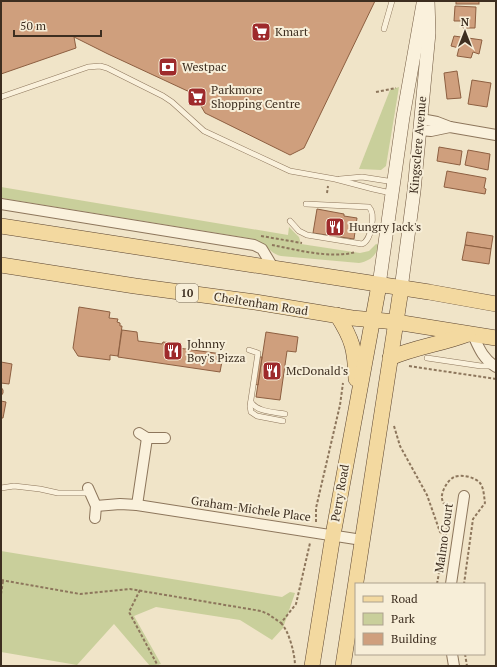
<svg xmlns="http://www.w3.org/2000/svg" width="497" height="667" font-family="'PT Serif',serif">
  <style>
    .green { fill: #c9cf9b }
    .building { fill: #cf9f7d; stroke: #8d5f41 }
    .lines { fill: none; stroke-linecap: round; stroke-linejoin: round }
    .lane-casing { stroke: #8d765c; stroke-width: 6 }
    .street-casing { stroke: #8d765c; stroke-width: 12 }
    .secondary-casing { stroke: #6f573f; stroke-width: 14 }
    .primary-casing { stroke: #5b4430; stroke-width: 16 }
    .path { stroke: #8d765c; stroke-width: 2; stroke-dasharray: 3 2; stroke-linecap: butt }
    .lane { stroke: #faf1dc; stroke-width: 5 }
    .street { stroke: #faf1dc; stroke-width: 10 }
    .secondary { stroke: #faf1dc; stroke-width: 13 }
    .primary { stroke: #f3d9a0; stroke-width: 15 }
    .labels { text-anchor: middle; stroke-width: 4; stroke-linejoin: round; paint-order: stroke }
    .shield { fill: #f7eed8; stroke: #756857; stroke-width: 1 }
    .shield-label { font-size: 11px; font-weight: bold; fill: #3d2e20 }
    .poi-label { font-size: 12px; fill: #3d2e20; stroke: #f7eed8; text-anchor: start }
    .street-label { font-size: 12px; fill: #3d2e20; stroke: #f7eed8 }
  </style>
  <rect width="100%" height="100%" fill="#f0e4c8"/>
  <g class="green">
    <path d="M399,87L386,166L381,170L359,169L390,90Z"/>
    <path d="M1,187L288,235L289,227L299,237L301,244L360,253L369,251L376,244L379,245C376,256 370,261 359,263L281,256C270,254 265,242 254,239L1,198Z"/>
    <path d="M1,551L282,597L290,592L295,593L283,628L272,640L240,620L156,607L134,616L161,664L150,666L114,624L77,665L1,652Z"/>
  </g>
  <g class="building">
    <path d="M1,1H375L304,148L290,155L205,113L194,94L108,54L74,37L76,48L1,74Z"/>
    <rect x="456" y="1" width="23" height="3"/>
    <path d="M455,6L476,7L475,28H463V21H454Z"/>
    <path d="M454,36L482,40L479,54L473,52L471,58L457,56L459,48L451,46Z"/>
    <path d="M457,71L461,98L447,99L444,73Z"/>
    <path d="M472,80L491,83L487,107L468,104Z"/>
    <path d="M439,147L462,151L460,165L437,161Z"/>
    <path d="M468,150L490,154L488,170L465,165Z"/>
    <path d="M447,171L486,178L484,188L486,189L485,194L444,187Z"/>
    <path d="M317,209L344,214V216L357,218L354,239L313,233Z"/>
    <path d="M467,232L493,236L491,249L465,245Z"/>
    <path d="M465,245L491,249L489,264L462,260Z"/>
    <path d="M79,307L110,312L109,318L118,319L117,322L120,323V326H122L118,356L110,355V360L78,356L73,348Z"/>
    <path d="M122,330L137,332L138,341L162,344L163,342L172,343L171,347L222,354L221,356H223L220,372L118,357Z"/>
    <path d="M266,332L298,337L296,352L287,351L280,400L256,397Z"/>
    <path d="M258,357H262L258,385L254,384Z"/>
    <path d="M1,362L12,364L9,384L1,383Z"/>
    <path d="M1,387L3,390V393L1,396Z"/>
    <path d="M1,401L6,402L3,418H1Z"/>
  </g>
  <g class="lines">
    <defs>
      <g id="lane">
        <path d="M384,29L392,1"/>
        <path d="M1,97L88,67L100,66L107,68L163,96L172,102L204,131L290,171L335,179L373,189L391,193"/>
        <path d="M340,179L362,177L394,182"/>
        <path d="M290,221L299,231L307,235L362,244C371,241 376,214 369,207L306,204"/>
        <path d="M249,350L258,353L250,406L251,412L257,416L283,421"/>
        <path d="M427,358L481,366H493"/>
        <path d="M251,402C257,412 274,412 285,414"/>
        <path d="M1,488L14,486L40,489L58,493H90"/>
      </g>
      <g id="street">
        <path d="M421,119L437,122L450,127L496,135"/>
        <path d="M420,130L431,131L450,127"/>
        <path d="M1,204L254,245L262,249L274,269"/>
        <path d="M473,335C479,348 483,359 496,367"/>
        <path d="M139,433L147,438H165"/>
        <path d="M88,488L96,506L95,518"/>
        <path d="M137,505L147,438"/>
        <path d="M96,506L120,504L137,505L362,540"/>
        <path d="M451,584L464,496"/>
        <path d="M452,654L454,666"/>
      </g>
      <g id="secondary">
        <path d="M379,285L403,117L423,4"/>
        <path d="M401,289L414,191L429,33L428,1"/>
      </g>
      <g id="primary">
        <path d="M1,226L429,292L496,304"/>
        <path d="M1,265L135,286L255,302L352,318L396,322L496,338"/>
        <path d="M337,315C353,340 355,350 356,379"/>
        <path d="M390,358C415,347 442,344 468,334"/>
        <path d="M312,666L333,535L379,285"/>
        <path d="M343,666L401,289"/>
      </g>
    </defs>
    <use href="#lane" class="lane-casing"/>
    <use href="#street" class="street-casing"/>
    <use href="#secondary" class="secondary-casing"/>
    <use href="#primary" class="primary-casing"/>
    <g class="path">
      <path d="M376,92L396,88"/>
      <path d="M327,193L328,186"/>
      <path d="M261,236L302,243"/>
      <path d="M272,245C298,250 330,259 356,252"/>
      <path d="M409,366L496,379"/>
      <path d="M394,426L400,446L427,495L440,532L444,534"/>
      <path d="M316,522V508L340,405L343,383"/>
      <path d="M1,580L80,594L130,589L261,611L268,614L281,623L296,604L310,543"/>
      <path d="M437,584L448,522C448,517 448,513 446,509C445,504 441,501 442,495C443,489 448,480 454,477C461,474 475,477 480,483C484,488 484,497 485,503L473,519L464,584"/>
      <path d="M140,590L129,612L158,666"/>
      <path d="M1,594L3,581"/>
      <path d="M281,623C289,631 295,654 295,666"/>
      <path d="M465,654L467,666"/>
    </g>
    <use href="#lane" class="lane"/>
    <use href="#street" class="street"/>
    <use href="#secondary" class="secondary"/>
    <use href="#primary" class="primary"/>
  </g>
  <defs>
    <symbol id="supermarket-square" viewBox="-11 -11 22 22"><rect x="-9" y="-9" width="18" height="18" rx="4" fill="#9e2a2b" stroke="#f7eed8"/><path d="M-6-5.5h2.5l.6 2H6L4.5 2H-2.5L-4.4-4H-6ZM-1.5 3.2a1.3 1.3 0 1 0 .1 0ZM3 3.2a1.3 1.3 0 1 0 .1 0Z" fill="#fff"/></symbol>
    <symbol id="bank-square" viewBox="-11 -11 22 22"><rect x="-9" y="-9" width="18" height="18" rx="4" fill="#9e2a2b" stroke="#f7eed8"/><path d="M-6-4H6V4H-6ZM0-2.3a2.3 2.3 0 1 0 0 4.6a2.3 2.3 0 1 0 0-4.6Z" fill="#fff"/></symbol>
    <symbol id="restaurant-square" viewBox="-11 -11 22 22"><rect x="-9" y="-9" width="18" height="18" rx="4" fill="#9e2a2b" stroke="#f7eed8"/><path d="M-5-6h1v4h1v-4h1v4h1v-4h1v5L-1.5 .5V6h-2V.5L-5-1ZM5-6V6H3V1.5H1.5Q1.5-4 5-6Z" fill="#fff"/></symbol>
  </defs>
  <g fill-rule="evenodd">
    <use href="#supermarket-square" x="250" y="21" width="22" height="22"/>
    <use href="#bank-square" x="157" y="56" width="22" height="22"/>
    <use href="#supermarket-square" x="186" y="86" width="22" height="22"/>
    <use href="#restaurant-square" x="324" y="216" width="22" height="22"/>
    <use href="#restaurant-square" x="162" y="340" width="22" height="22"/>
    <use href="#restaurant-square" x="261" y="360" width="22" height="22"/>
  </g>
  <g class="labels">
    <rect class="shield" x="176" y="284" width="22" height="18" rx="3"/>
    <g class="shield-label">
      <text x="187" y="297">10</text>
    </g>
    <g class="poi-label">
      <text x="275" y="36">Kmart</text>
      <text x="182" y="71">Westpac</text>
      <text x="211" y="94">Parkmore<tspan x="211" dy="14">Shopping Centre</tspan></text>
      <text x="349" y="231">Hungry Jack's</text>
      <text x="187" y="348">Johnny<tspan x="187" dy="14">Boy's Pizza</tspan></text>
      <text x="286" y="375">McDonald's</text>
    </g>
    <g class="street-label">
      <text transform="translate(418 145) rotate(-85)" y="4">Kingsclere Avenue</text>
      <text transform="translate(261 304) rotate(9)" y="4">Cheltenham Road</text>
      <text transform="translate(340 493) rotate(-80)" y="4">Perry Road</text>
      <text transform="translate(251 509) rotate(8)" y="4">Graham-Michele Place</text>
      <text transform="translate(444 538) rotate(-82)" y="4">Malmo Court</text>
    </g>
  </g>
  <rect width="497" height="667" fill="none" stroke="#3d2e20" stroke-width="4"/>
  <rect x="355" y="583" width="130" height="72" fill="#f7eed8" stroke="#ada18e"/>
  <rect x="363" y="596" width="20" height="6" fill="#f3d9a0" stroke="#ada18e"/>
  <text x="391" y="603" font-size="12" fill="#3d2e20">Road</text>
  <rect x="363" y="613" width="20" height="12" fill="#c9cf9b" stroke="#ada18e"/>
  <text x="391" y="623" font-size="12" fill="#3d2e20">Park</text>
  <rect x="363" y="633" width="20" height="12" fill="#cf9f7d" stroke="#ada18e"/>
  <text x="391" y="643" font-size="12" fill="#3d2e20">Building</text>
  <g transform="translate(465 32)" stroke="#f7eed8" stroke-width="3" paint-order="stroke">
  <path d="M0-3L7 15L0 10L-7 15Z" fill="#3d2e20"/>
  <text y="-6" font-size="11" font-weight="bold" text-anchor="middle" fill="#3d2e20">N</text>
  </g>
  <path d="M14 30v6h87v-6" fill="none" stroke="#3d2e20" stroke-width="2"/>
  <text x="20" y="30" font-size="12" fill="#3d2e20" stroke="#f7eed8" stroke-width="3" paint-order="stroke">50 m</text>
</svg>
